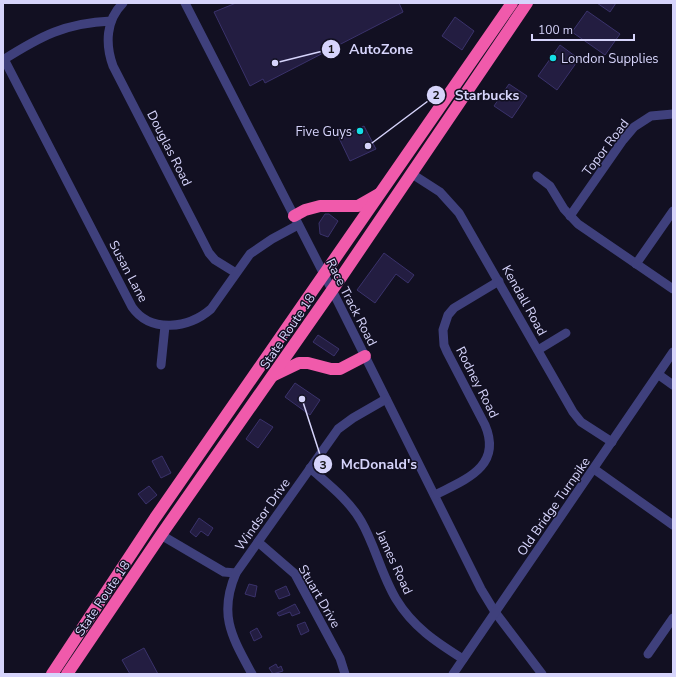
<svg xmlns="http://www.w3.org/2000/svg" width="676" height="677" font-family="'Nunito Sans',sans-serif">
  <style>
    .building { fill: #231d41; stroke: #3a326b }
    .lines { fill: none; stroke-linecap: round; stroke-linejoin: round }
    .minor { stroke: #3f407c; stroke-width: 9 }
    .highway { stroke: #f05aab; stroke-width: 12 }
    .poi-dot { fill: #15dee7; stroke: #121022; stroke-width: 1.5 }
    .labels { text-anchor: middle; stroke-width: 3; stroke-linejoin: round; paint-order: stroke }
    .poi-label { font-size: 13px; fill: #d6d4fb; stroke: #121022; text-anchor: start }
    .street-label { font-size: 13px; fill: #d6d4fb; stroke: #121022 }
    .leader { fill: none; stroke: #d6d4fb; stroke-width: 1.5 }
    .callout-dot { fill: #d6d4fb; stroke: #121022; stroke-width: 1.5 }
    .mark-label { font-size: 12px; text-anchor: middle; font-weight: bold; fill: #111 }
    .callout-label { font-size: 14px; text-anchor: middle; font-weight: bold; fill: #d6d4fb; stroke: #121022; stroke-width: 3; stroke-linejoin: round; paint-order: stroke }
  </style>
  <rect width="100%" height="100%" fill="#121022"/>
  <g class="building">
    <path d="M236,3H399L403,12L265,83L263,79L250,86L214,12Z"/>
    <path d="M597,3H616L610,12Z"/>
    <path d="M587,11L620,34L605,55L572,32Z"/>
    <path d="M455,17L474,31L462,50L442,36Z"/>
    <path d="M560,45L579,59L557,90L538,76Z"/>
    <path d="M509,84L527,96L512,118L494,106Z"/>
    <path d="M364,126L376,149L350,161L339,138Z"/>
    <path d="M325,214H329L338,221L328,237L320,234L319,223Z"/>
    <path d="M384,253L414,275L408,283L396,274L375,303L357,290Z"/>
    <path d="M318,335L339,349L334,356L313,342Z"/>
    <path d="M295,383L320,400L310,415L285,397Z"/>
    <path d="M260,419L273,427L258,448L246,439Z"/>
    <path d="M162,456L171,473L161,478L152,461Z"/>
    <path d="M149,486L157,495L146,504L138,494Z"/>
    <path d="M199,518L213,528L208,536L201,531L196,537L190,532Z"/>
    <path d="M249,584L257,586L255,597L245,594Z"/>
    <path d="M286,586L290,595L279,599L275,591Z"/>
    <path d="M295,604L300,613L292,616L290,612L279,616L277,613Z"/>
    <path d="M305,622L309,631L301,635L297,625Z"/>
    <path d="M257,628L262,637L254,641L250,632Z"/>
    <path d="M144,648L158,674H130L122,660Z"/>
    <path d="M276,664L278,668L281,666L283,671L273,674L269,668Z"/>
  </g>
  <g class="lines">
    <g class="minor">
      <path d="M123,3C106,20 105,44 113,66L209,253L215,260L236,273"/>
      <path d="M185,3L332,290L481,589L495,612L542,674"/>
      <path d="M4,59L132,307C151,334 189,328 211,309L250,254L272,239L298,225"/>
      <path d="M3,60C41,36 65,23 111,21"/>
      <path d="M412,174L440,192L459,213L573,412L581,422L612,442"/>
      <path d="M537,176L550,186L564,209L578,224L673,289"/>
      <path d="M570,216L623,140L634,127L651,116L673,114"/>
      <path d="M636,264L673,211"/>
      <path d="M538,350L566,333"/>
      <path d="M161,365L165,326"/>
      <path d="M659,375L673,385"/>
      <path d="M310,468C328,484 349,500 361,521C375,545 381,574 396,599C413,627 436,642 463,659"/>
      <path d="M594,469L673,525"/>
      <path d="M435,495C464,480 503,467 485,425L447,352L444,345L443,330L448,315L454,308L499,281"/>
      <path d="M161,535L224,572L236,573"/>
      <path d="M258,542L295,574L340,658L345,674"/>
      <path d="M648,654L673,618"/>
      <path d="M252,674C232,637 218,615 236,573L338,429L353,418L386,399"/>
      <path d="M453,674L673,352"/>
    </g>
    <g class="highway">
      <path d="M294,216L305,210L320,206H358L379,194"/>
      <path d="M274,375L299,363H308L331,369H340L365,356"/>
      <path d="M52,674L155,518L512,3"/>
      <path d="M67,674L161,535L342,276L527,3"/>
    </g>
  </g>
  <g class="poi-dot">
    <circle cx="553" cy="58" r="4"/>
    <circle cx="360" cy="131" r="4"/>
  </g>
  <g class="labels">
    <g class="poi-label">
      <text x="561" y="63">London Supplies</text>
      <text x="352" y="136" text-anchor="end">Five Guys</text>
    </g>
    <g class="street-label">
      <text transform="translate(605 147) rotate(-53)" y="5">Topor Road</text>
      <text transform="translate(170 148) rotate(63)" y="5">Douglas Road</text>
      <text transform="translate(129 271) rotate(62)" y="5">Susan Lane</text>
      <text transform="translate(525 300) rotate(61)" y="5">Kendall Road</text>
      <text transform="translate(352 302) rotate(63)" y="5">Race Track Road</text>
      <text transform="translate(287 331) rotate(-56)" y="5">State Route 18</text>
      <text transform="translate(478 382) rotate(63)" y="5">Rodney Road</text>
      <text transform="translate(553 506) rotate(-55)" y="5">Old Bridge Turnpike</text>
      <text transform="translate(262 514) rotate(-55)" y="5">Windsor Drive</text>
      <text transform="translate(395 562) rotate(65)" y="5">James Road</text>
      <text transform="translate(320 596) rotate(60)" y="5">Stuart Drive</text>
      <text transform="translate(102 598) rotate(-56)" y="5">State Route 18</text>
    </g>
  </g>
  <path class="leader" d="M275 63L331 49M368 146L436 95M302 399L323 464"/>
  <g class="callout-dot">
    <circle cx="275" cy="63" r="4"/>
    <circle cx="368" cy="146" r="4"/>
    <circle cx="302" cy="399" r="4"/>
    <circle cx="331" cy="49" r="10"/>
    <circle cx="436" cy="95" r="10"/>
    <circle cx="323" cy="464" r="10"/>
  </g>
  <g class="mark-label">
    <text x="331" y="53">1</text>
    <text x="436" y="99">2</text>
    <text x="323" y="469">3</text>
  </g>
  <g class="callout-label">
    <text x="381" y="54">AutoZone</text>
    <text x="487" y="100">Starbucks</text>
    <text x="379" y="469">McDonald's</text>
  </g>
  <rect width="676" height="677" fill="none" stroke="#d6d4fb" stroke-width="8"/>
  <path d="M532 34v6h102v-6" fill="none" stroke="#d6d4fb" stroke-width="2"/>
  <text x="538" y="34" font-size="12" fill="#d6d4fb" stroke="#121022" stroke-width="3" paint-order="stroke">100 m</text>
</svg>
